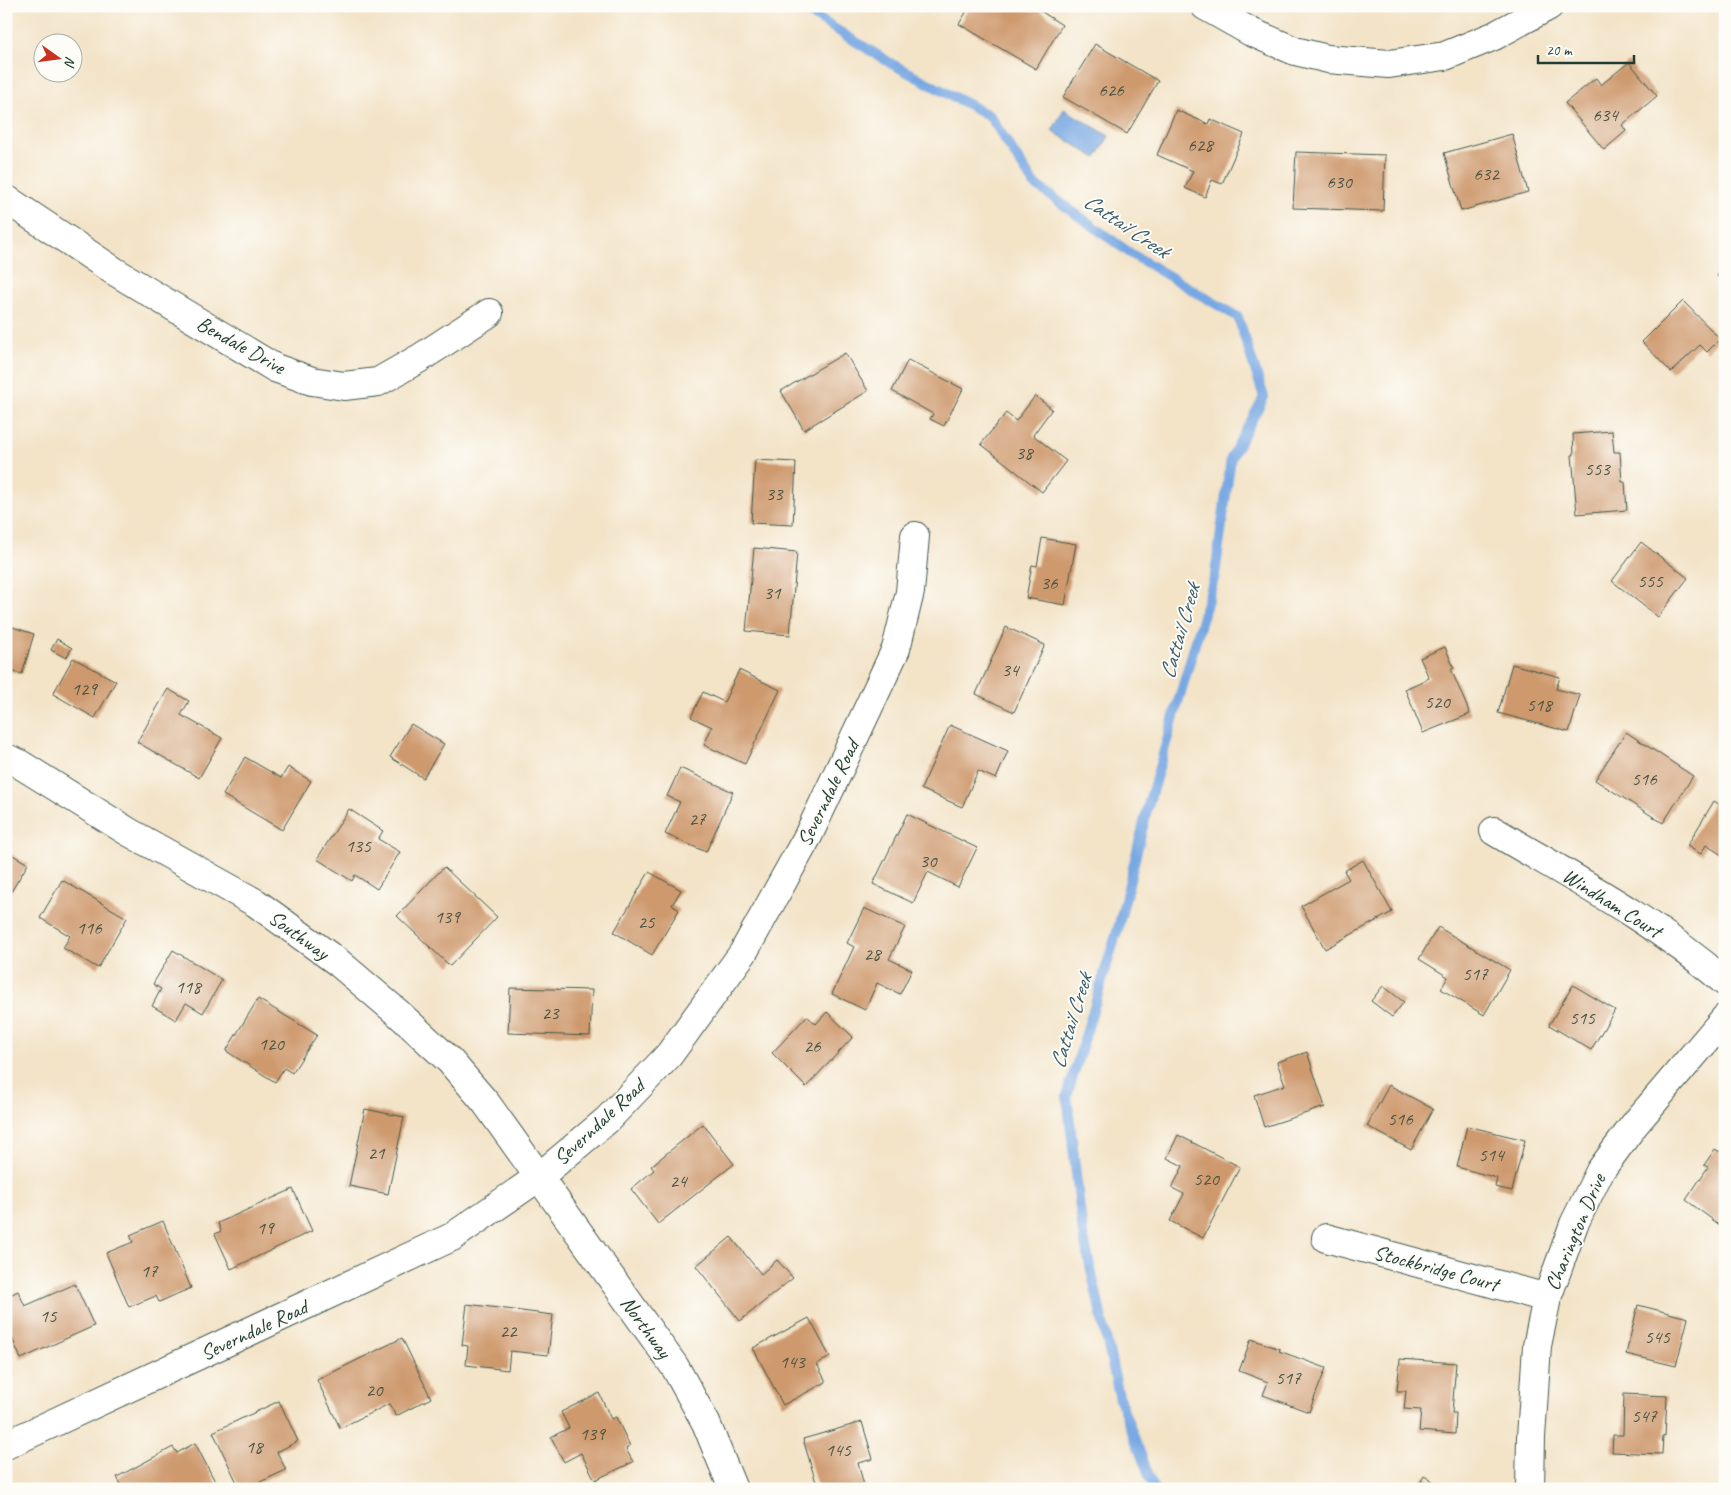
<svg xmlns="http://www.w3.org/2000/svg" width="1731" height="1495" font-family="Caveat,sans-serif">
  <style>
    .water { fill: #78a8e3; stroke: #4c728c }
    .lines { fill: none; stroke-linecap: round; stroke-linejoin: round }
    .stream { stroke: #78a8e3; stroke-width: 10 }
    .building { fill: #ce996d }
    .street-casing { stroke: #3f564a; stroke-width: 30 }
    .street { stroke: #fff; stroke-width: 28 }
    .labels { text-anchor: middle; stroke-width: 4; stroke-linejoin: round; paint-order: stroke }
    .number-label { font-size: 19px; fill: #4b5442 }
    .street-label { font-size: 21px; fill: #1f3d34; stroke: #fdfcf7 }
    .water-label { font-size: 22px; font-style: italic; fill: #3a5d69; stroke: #fdfcf7 }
  </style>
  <rect width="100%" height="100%" fill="#fdfcf7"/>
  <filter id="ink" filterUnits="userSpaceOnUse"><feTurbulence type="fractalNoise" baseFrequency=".02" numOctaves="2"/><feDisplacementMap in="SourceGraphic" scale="10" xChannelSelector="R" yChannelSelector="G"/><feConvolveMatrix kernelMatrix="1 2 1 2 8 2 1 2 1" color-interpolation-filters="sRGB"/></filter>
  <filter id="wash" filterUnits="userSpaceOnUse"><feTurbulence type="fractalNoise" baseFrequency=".0096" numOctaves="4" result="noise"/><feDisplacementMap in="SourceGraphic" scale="20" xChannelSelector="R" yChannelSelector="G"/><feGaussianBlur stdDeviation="1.12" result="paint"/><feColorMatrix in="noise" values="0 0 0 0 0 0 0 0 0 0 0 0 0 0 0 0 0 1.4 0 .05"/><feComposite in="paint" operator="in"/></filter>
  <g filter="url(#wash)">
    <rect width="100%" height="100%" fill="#f3e3c7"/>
    <path class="water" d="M1064,109L1109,136L1096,158L1052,131Z"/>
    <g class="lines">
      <path class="stream" d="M798,6L892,64L990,116L1033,183L1130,253L1238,317L1264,397L1231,458L1215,575L1149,802L1118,928L1067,1096L1083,1234L1120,1400L1154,1489"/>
    </g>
    <g id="blocks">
      <g class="building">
        <path d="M970,6H1033L1062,25L1036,69L959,24Z"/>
        <path d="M1095,44L1158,81L1127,134L1063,97Z"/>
        <path d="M1629,62L1657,96L1622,125L1626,131L1604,150L1565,103L1596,78L1601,85Z"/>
        <path d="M1176,110L1208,124L1210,119L1244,134L1222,184L1212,180L1205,197L1185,188L1193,171L1157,155Z"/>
        <path d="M1512,134L1528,192L1461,211L1444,153Z"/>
        <path d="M1296,152L1385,155L1383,211L1293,208Z"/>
        <path d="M1725,266V283L1717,276Z"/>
        <path d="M1683,301L1720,339L1707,352L1700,345L1671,372L1642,342Z"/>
        <path d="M845,353L868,391L804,430L781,391Z"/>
        <path d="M908,360L963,389L944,426L930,419L933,414L892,391Z"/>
        <path d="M1035,396L1052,409L1033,435L1066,461L1042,492L981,444L1006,413L1016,421Z"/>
        <path d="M1612,431L1614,452H1620L1622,482H1625L1627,510L1577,514L1572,455H1574L1573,434Z"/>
        <path d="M755,460L796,462L793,525L751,523Z"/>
        <path d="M1042,538L1076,544L1065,605L1026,598L1032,565L1037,566Z"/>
        <path d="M1641,542L1688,578L1658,617L1612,581Z"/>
        <path d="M754,548L797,552L790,635L746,631Z"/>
        <path d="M6,625L34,634L22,674L6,670Z"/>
        <path d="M1006,627L1045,645L1014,712L976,694Z"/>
        <path d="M57,639L72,648L66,658L51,650Z"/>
        <path d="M1445,647L1454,668L1451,669L1470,714L1423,733L1405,689L1429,678L1420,658Z"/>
        <path d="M73,658L116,681L95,718L53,694Z"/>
        <path d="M1512,664L1560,677L1556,689L1580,695L1569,732L1498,713Z"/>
        <path d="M739,670L780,690L745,764L704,745L712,727L691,717L703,692L724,702Z"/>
        <path d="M168,689L189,701L181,715L222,738L199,778L137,742Z"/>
        <path d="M411,724L444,744L423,778L390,757Z"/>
        <path d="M950,725L1008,751L996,779L978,771L962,807L921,789Z"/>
        <path d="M1626,732L1693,776L1663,823L1595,780Z"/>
        <path d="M245,757L281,778L288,767L311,781L282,830L223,795Z"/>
        <path d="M680,768L733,792L706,852L665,834L680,802L667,796Z"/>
        <path d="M1714,801L1725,808V857L1706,845L1701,854L1687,846Z"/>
        <path d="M349,809L383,831L378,839L400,852L377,889L355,875L352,881L317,859Z"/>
        <path d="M907,814L977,848L958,887L928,872L913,903L873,884Z"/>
        <path d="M6,851L28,864L6,900Z"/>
        <path d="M1363,860L1392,912L1325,949L1301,906L1349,879L1344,871Z"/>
        <path d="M444,867L497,917L450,966L397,916Z"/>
        <path d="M649,872L681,890L672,905L679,910L652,955L614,932Z"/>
        <path d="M62,880L127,918L98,968L63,948L70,936L40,918Z"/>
        <path d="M864,908L905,927L889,959L912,970L900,994L877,983L865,1010L832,994L854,947L847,943Z"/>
        <path d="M1438,927L1510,970L1484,1015L1441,989L1448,977L1419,959Z"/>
        <path d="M173,950L222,980L203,1013L186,1003L176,1020L152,1006L161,989L153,984Z"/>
        <path d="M1573,985L1615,1010L1591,1050L1549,1025Z"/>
        <path d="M1383,986L1404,1002L1392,1017L1371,1001Z"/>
        <path d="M510,988L592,990L590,1036L508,1033Z"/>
        <path d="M258,999L317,1035L292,1073L284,1068L275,1082L226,1051Z"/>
        <path d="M827,1012L853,1037L806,1087L772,1053L807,1016L816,1024Z"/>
        <path d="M1307,1052L1325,1107L1264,1127L1254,1095L1285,1085L1277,1062Z"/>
        <path d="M1389,1085L1433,1109L1411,1150L1367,1126Z"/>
        <path d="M365,1109L404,1117L388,1194L349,1186Z"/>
        <path d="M703,1124L734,1164L658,1224L631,1189L654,1170L651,1166Z"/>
        <path d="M1467,1126L1525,1140L1512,1191L1495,1187L1497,1178L1457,1167Z"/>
        <path d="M1178,1135L1240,1167L1203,1238L1170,1221L1184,1194L1172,1188L1183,1166L1167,1158Z"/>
        <path d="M1715,1149L1725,1155V1220L1721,1226L1686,1200L1708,1167L1704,1165Z"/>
        <path d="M293,1189L312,1231L231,1269L215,1234L221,1231L218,1223Z"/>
        <path d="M163,1221L191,1288L159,1302L156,1296L129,1307L106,1253L133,1242L130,1235Z"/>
        <path d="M731,1237L761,1274L777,1260L793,1278L740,1321L696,1266Z"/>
        <path d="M75,1284L94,1326L21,1359L6,1324V1297L18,1291L25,1306Z"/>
        <path d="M467,1304L553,1315L548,1355L510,1351L508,1370L466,1365L468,1346L462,1345Z"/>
        <path d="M1638,1305L1688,1318L1676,1366L1626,1354Z"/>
        <path d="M809,1318L830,1357L817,1364L826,1382L783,1405L753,1348Z"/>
        <path d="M402,1338L431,1398L396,1416L389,1404L340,1428L317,1380Z"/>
        <path d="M1251,1339L1280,1349L1279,1351L1326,1368L1309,1412L1263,1395L1268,1382L1239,1371Z"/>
        <path d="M1400,1359L1456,1363L1452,1413H1456L1455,1434L1419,1431L1421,1410L1404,1409L1406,1391H1397Z"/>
        <path d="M599,1393L611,1419L616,1417L630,1446L626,1449L633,1462L595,1480L581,1453L564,1462L551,1437L569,1428L561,1412Z"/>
        <path d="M1624,1394L1667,1396L1665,1437L1663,1436L1662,1454L1612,1452L1613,1435H1623Z"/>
        <path d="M279,1401L298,1441L277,1452L286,1470L245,1489H240L213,1432Z"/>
        <path d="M862,1422L873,1459L858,1463L865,1489H818L803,1439Z"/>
        <path d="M195,1443L219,1489H123L117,1477L173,1447L177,1453Z"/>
        <path d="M1424,1476L1446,1489H1417Z"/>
      </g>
    </g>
  </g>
  <g filter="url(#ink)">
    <use href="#blocks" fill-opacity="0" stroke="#3f564a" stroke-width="1"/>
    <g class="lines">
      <defs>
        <g id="street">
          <path d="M1205,6L1251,32L1295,51L1328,59L1389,64L1445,56L1494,36L1549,6"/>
          <path d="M6,199L114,271L275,368L312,381L344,386L378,382L420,358L489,313"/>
          <path d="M6,758L18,763L127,831L256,903L339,963L399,1014L450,1061L486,1103L675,1367L706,1423L733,1489"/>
          <path d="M1494,831C1573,878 1655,921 1725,982"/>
          <path d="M1326,1238L1547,1298"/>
          <path d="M6,1445L452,1237L539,1177L607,1120L669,1055L743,953L808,836L896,649L910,592L915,536"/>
          <path d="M1530,1489L1531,1437L1537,1346L1547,1298L1574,1224L1600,1171L1634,1125L1725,1018"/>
        </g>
      </defs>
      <use href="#street" class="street-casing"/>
      <use href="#street" class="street"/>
    </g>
  </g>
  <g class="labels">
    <g class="number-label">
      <text x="1111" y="96">626</text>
      <text x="1605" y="121">634</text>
      <text x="1200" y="151">628</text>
      <text x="1486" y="180">632</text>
      <text x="1339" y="188">630</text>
      <text x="1024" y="459">38</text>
      <text x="1597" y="475">553</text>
      <text x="774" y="500">33</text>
      <text x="1650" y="587">555</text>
      <text x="1049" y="589">36</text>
      <text x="772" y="599">31</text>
      <text x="1010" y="676">34</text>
      <text x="84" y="695">129</text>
      <text x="1437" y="708">520</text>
      <text x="1539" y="711">518</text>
      <text x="1644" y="785">516</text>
      <text x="697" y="825">27</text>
      <text x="358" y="852">135</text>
      <text x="928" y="867">30</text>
      <text x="447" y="923">139</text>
      <text x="646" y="928">25</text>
      <text x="89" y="934">116</text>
      <text x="872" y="960">28</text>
      <text x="1475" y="980">517</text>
      <text x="188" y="993">118</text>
      <text x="550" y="1019">23</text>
      <text x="1582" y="1024">515</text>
      <text x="271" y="1050">120</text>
      <text x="812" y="1052">26</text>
      <text x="1400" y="1125">516</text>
      <text x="376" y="1159">21</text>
      <text x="1491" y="1161">514</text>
      <text x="1206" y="1185">520</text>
      <text x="678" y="1187">24</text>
      <text x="265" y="1234">19</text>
      <text x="149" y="1277">17</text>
      <text x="48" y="1322">15</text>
      <text x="508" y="1337">22</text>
      <text x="1657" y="1343">545</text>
      <text x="792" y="1368">143</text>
      <text x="1288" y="1384">517</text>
      <text x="374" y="1396">20</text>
      <text x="1644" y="1422">547</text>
      <text x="592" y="1440">139</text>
      <text x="254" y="1453">18</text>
      <text x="838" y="1456">145</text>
    </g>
    <g class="street-label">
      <text transform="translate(241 345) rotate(29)" y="7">Bendale Drive</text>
      <text transform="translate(828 793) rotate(-64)" y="7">Severndale Road</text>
      <text transform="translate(1612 903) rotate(32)" y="7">Windham Court</text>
      <text transform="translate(299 935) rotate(36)" y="7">Southway</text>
      <text transform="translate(599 1122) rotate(-43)" y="7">Severndale Road</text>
      <text transform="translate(1575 1232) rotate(-67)" y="7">Charington Drive</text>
      <text transform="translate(1436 1268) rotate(15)" y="7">Stockbridge Court</text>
      <text transform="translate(646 1327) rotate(54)" y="7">Northway</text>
      <text transform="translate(254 1330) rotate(-25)" y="7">Severndale Road</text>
    </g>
    <g class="water-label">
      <text transform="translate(1127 225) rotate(34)" y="8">Cattail Creek</text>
      <text transform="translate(1179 631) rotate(-74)" y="8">Cattail Creek</text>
      <text transform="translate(1070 1021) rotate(-73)" y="8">Cattail Creek</text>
    </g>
  </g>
  <rect width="1731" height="1495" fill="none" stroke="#fdfcf7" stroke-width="25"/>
  <g transform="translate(58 58) rotate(104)"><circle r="24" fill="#fdfcf7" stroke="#a4b0a9"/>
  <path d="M0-4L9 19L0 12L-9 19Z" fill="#c8321e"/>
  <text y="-8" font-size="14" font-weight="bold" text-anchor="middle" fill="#1f3d34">N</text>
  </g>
  <path d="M1538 55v8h96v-8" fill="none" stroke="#1f3d34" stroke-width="2.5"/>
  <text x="1546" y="55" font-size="15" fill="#1f3d34" stroke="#fdfcf7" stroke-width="4" paint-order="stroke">20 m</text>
</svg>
